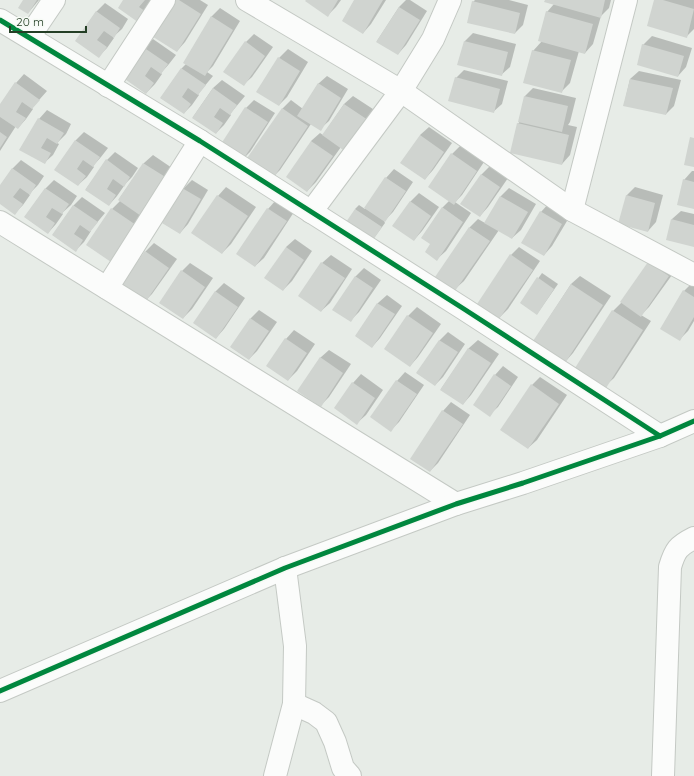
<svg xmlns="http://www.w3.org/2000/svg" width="694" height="776" font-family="Quicksand,sans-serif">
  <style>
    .shadow { fill: #0003 }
    .building { fill: #d0d4d0 }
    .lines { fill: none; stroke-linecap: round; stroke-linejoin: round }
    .minor-casing { stroke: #c4c9c4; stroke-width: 24 }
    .minor { stroke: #fbfcfb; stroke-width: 22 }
    .cycleway-casing { stroke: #f6faf5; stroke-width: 8 }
    .cycleway { stroke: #00873e; stroke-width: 5 }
  </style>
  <rect width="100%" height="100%" fill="#e7ece7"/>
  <g class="shadow">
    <path d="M24,0H39L28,13Z"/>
    <path d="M124,0H159L150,15Z"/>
    <path d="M174,0H200L208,5L185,42L177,51Z"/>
    <path d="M307,0H341L336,7L328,15Z"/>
    <path d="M356,0H386L371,24L363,33Z"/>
    <path d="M406,0H410L427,11L406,45L398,54L377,41L399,7Z"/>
    <path d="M475,0H509L528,5L523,25L515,33L473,2Z"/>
    <path d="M546,0H611L609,8L601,16L593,44L585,53L579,51L570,83L561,92L533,51L542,41L547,12L554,4Z"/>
    <path d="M655,0H694V29L687,36Z"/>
    <path d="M105,3L128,19L122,29L113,37L114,38L107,48L99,56L77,41L96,12Z"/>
    <path d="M220,8L240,21L213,66L207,72L213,76L198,94L199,95L192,105L184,113L161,98L182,68L186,64L211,17Z"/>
    <path d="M473,33L516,44L510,67L501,75L458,64L465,41Z"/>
    <path d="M254,34L273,47L252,77L243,85L246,42Z"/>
    <path d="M652,36L692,48L686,67L678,76L643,45Z"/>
    <path d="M153,39L176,55L169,64L161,73L162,74L155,84L146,93L124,77L144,48Z"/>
    <path d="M288,49L308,62L287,97L279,105L258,92L279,58Z"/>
    <path d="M464,70L508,81L502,104L493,112L456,78Z"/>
    <path d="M639,71L681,80L674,106L666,114L624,105L630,79Z"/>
    <path d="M24,74L47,91L32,108L33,109L26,119L18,128L16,126L0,151V106L16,83Z"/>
    <path d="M327,76L348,89L329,121L320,129L311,124L280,170L272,178L282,109L291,100L303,109L318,84Z"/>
    <path d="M222,80L245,96L230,114L231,115L224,125L216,133L193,117L213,88Z"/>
    <path d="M533,88L576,98L570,122L568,125L577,127L570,155L562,164L518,124L520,121L525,96Z"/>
    <path d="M353,96L376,111L341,147L316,182L307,191L311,141L320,133L323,135L344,104Z"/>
    <path d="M254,100L275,113L250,152L242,160L246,108Z"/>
    <path d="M47,110L71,124L66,134L57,143L59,144L53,155L44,163L21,149L39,119Z"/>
    <path d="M429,127L452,143L433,170L425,179L420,135Z"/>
    <path d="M84,132L108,148L101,157L93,166L94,167L87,177L78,185L56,170L76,140Z"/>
    <path d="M461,145L484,162L462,195L455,202L471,213L446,251L437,259L432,244L442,208L450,200L430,187L452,154Z"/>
    <path d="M115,152L138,168L132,177L123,186H124L117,196L109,205L86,189L107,160Z"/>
    <path d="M153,155L175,170L111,261L112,209L121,200L119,199L144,163Z"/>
    <path d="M21,160L44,176L38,185L29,194L30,195L23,205L15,213L0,203V187L12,169Z"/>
    <path d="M490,166L508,178L488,207L480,216L481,175Z"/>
    <path d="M394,169L413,182L393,212L384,221L385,223L371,242L355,209L359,205L365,209L386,178Z"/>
    <path d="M692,171H694V208L684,180Z"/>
    <path d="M54,180L77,196L71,205L62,213L63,214L56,224L48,233L25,217L46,188Z"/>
    <path d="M192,180L208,190L188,224L180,233L163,223L183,189Z"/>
    <path d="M226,187L256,207L231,244L222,253L218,196Z"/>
    <path d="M635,187L663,195L656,222L648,231L626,196Z"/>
    <path d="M509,188L536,204L521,230L512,238L499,230L464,281L455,289L437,276L470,227L478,219L485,223L501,196Z"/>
    <path d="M419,193L439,207L422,231L414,240L410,202Z"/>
    <path d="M82,197L105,213L90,231H91L84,242L76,250L53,235L74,205Z"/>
    <path d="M276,200L294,212L264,258L255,266L238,254L268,209Z"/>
    <path d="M549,203L570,216L552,246L544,255L541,212Z"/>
    <path d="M681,211L694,214V246L667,239L672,219Z"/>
    <path d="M295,239L312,251L292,281L283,290L286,247Z"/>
    <path d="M154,243L177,259L152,294L143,303L121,287L146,251Z"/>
    <path d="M519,247L540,261L508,309L499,318L511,255Z"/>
    <path d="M331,255L352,269L330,303L321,311L322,263Z"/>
    <path d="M649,262L677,268L649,307L641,315L651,321L614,378L605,386L577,367L613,311L622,302Z"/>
    <path d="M190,263L213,278L192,309L183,318L182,271Z"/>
    <path d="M364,268L381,280L359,312L350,321L355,277Z"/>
    <path d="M542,273L558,284L537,314L521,303Z"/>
    <path d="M580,276L611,296L573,353L565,362L534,341L571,284Z"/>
    <path d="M693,282L694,283V321L688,331L680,339L684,291Z"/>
    <path d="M224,283L245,298L224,329L216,338L215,292Z"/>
    <path d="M387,295L402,306L380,338L372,347L356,336L378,303Z"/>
    <path d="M417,307L441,324L418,357L410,366L386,349L408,316Z"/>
    <path d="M259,310L277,322L257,351L249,359L231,347L251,318Z"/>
    <path d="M294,330L315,344L297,371L288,380L286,339Z"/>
    <path d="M448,332L465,344L443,377L435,385L417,373L440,340Z"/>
    <path d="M478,340L499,354L471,395L463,404L441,389L469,348Z"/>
    <path d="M329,350L351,364L329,397L321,405L320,358Z"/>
    <path d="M503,366L518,377L498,407L489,415L495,375Z"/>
    <path d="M405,372L424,385L399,422L391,430L397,381Z"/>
    <path d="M361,374L383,390L366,415L357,423L353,383Z"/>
    <path d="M540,377L567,395L537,440L528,448L532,385Z"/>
    <path d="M451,402L470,415L438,463L430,471L443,411Z"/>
  </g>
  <g class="building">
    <path d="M23,0H37L28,14L18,8Z"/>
    <path d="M123,0H145L139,7L149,14L142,25L118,8Z"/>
    <path d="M173,0H179L201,14L177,52L150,35Z"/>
    <path d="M306,0H338L328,17L305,1Z"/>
    <path d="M354,0H383L363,34L342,21Z"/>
    <path d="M545,0H605L601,18L544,2Z"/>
    <path d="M654,0H663L694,9L687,38L647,26Z"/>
    <path d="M472,1L520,13L515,34L467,23Z"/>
    <path d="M399,7L420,20L398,55L376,42Z"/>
    <path d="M96,11L120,28L114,38L104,31L97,40L107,47L99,58L75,41Z"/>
    <path d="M546,11L593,24L585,54L538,41Z"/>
    <path d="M211,16L233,30L205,76L183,63Z"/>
    <path d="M245,41L265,56L244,86L223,72Z"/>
    <path d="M464,41L508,52L502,76L457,65Z"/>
    <path d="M642,44L684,56L678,77L637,65Z"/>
    <path d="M143,47L168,64L161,74L151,67L145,76L154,83L146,94L122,77Z"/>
    <path d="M532,50L571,60L562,93L523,83Z"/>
    <path d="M278,57L300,71L279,106L256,92Z"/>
    <path d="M181,68L206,85L198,95L188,88L182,97L191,104L184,114L160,98Z"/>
    <path d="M455,77L500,89L494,113L448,101Z"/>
    <path d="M630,79L673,88L666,115L623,106Z"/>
    <path d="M15,82L40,100L32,109L22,102L16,112L26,118L18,129L0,117V104Z"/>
    <path d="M318,83L341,98L321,131L297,116Z"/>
    <path d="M213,88L237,105L230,115L220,108L214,117L223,123L216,134L192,118Z"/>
    <path d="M524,96L568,106L562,132L518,122Z"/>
    <path d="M344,104L368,120L346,152L322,135Z"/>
    <path d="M245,107L268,122L242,161L219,147Z"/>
    <path d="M282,108L308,126L272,180L245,161Z"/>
    <path d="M38,118L64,133L57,144L47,138L41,148L51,153L45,164L19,150Z"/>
    <path d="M517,123L569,135L562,165L510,153Z"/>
    <path d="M0,132L7,137L0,148Z"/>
    <path d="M420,135L444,152L425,180L400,163Z"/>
    <path d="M690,137L694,138V167L684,165Z"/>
    <path d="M75,140L100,157L93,167L83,160L77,169L86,176L78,186L54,170Z"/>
    <path d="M311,141L333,156L307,192L286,177Z"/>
    <path d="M451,153L477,171L454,205L428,187Z"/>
    <path d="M106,159L130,177L124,187L113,179L107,189L116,195L109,206L85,190Z"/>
    <path d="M143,163L167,178L141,216L118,200Z"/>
    <path d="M12,168L36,185L30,195L20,188L13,197L23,204L15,215L0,204V185Z"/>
    <path d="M481,174L500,187L480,217L460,204Z"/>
    <path d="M385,177L406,191L385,222L364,208Z"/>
    <path d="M683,179L694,182V209L677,205Z"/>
    <path d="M45,188L69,204L62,214L52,208L46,217L55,223L48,234L24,217Z"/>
    <path d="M182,188L201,199L180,234L162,223Z"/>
    <path d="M217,195L248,216L222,254L191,233Z"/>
    <path d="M626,195L655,203L648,232L618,224Z"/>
    <path d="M500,196L528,212L512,239L484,223Z"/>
    <path d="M410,201L431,216L414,241L392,226Z"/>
    <path d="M73,205L98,222L90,232L80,225L74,234L83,240L76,252L52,235Z"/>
    <path d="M442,207L463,222L437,261L425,252L430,244L421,238Z"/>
    <path d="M111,208L136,225L111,262L86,245Z"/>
    <path d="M267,208L287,221L255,267L236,254Z"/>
    <path d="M355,209L382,227L371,243L344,225Z"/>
    <path d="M540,211L562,224L544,256L521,243Z"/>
    <path d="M671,219L694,225V247L666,240Z"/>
    <path d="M469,227L490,241L455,291L435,277Z"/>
    <path d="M286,247L304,260L283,291L264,278Z"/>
    <path d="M145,251L169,268L144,304L119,287Z"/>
    <path d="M510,254L533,270L499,319L477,304Z"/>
    <path d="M321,262L345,278L321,312L298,296Z"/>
    <path d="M648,262L669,276L641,317L620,302Z"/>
    <path d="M181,270L205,287L183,319L159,303Z"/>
    <path d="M355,276L373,288L351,322L332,310Z"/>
    <path d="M537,277L554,289L537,315L520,303Z"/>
    <path d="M571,284L603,305L565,363L533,341Z"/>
    <path d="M683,290L694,297V317L680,341L660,329Z"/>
    <path d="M215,291L238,307L216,339L193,323Z"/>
    <path d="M377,303L395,314L372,348L355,336Z"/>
    <path d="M612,310L643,330L606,388L575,368Z"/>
    <path d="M407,315L433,333L410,367L384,349Z"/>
    <path d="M250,318L269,331L249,360L230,347Z"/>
    <path d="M285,338L307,353L288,381L266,366Z"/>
    <path d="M439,340L458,352L435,386L416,373Z"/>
    <path d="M468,348L491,363L463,405L440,390Z"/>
    <path d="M320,357L343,373L321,407L297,391Z"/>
    <path d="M494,374L511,386L490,417L473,405Z"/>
    <path d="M396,380L417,394L391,432L370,417Z"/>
    <path d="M352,382L375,398L357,425L334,408Z"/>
    <path d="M531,384L559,404L528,449L500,430Z"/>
    <path d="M442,410L463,424L430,472L410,459Z"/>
  </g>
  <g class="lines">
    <defs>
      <g id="minor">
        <path d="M247,0L401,91L572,210L694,275"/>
        <path d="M0,20L200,141L464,309L660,436"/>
        <path d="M29,37L54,0"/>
        <path d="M108,86L164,0"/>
        <path d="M572,210L626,0"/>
        <path d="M311,212L401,91L433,39L450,0"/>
        <path d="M0,222L456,504"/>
        <path d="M107,288L200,141"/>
        <path d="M0,691L285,568L456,504L523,483L660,436L694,421"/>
        <path d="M294,704L314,713L326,722L335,742L343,768L350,776"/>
        <path d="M275,776L294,704L295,646L285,568"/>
        <path d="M663,776L670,567C675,550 678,546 694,538"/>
      </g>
    </defs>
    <use href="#minor" class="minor-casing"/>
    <use href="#minor" class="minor"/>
    <defs>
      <g id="cycleway">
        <path d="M0,20L200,141L464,309L660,436"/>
        <path d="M0,691L285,568L456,504L523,483L660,436L694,421"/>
      </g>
    </defs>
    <use href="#cycleway" class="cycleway-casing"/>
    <use href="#cycleway" class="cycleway"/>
  </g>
  <path d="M10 26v6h76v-6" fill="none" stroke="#243f25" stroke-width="2"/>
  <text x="16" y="26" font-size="12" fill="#243f25" stroke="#f6faf5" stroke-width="3" paint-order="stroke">20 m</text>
</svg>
